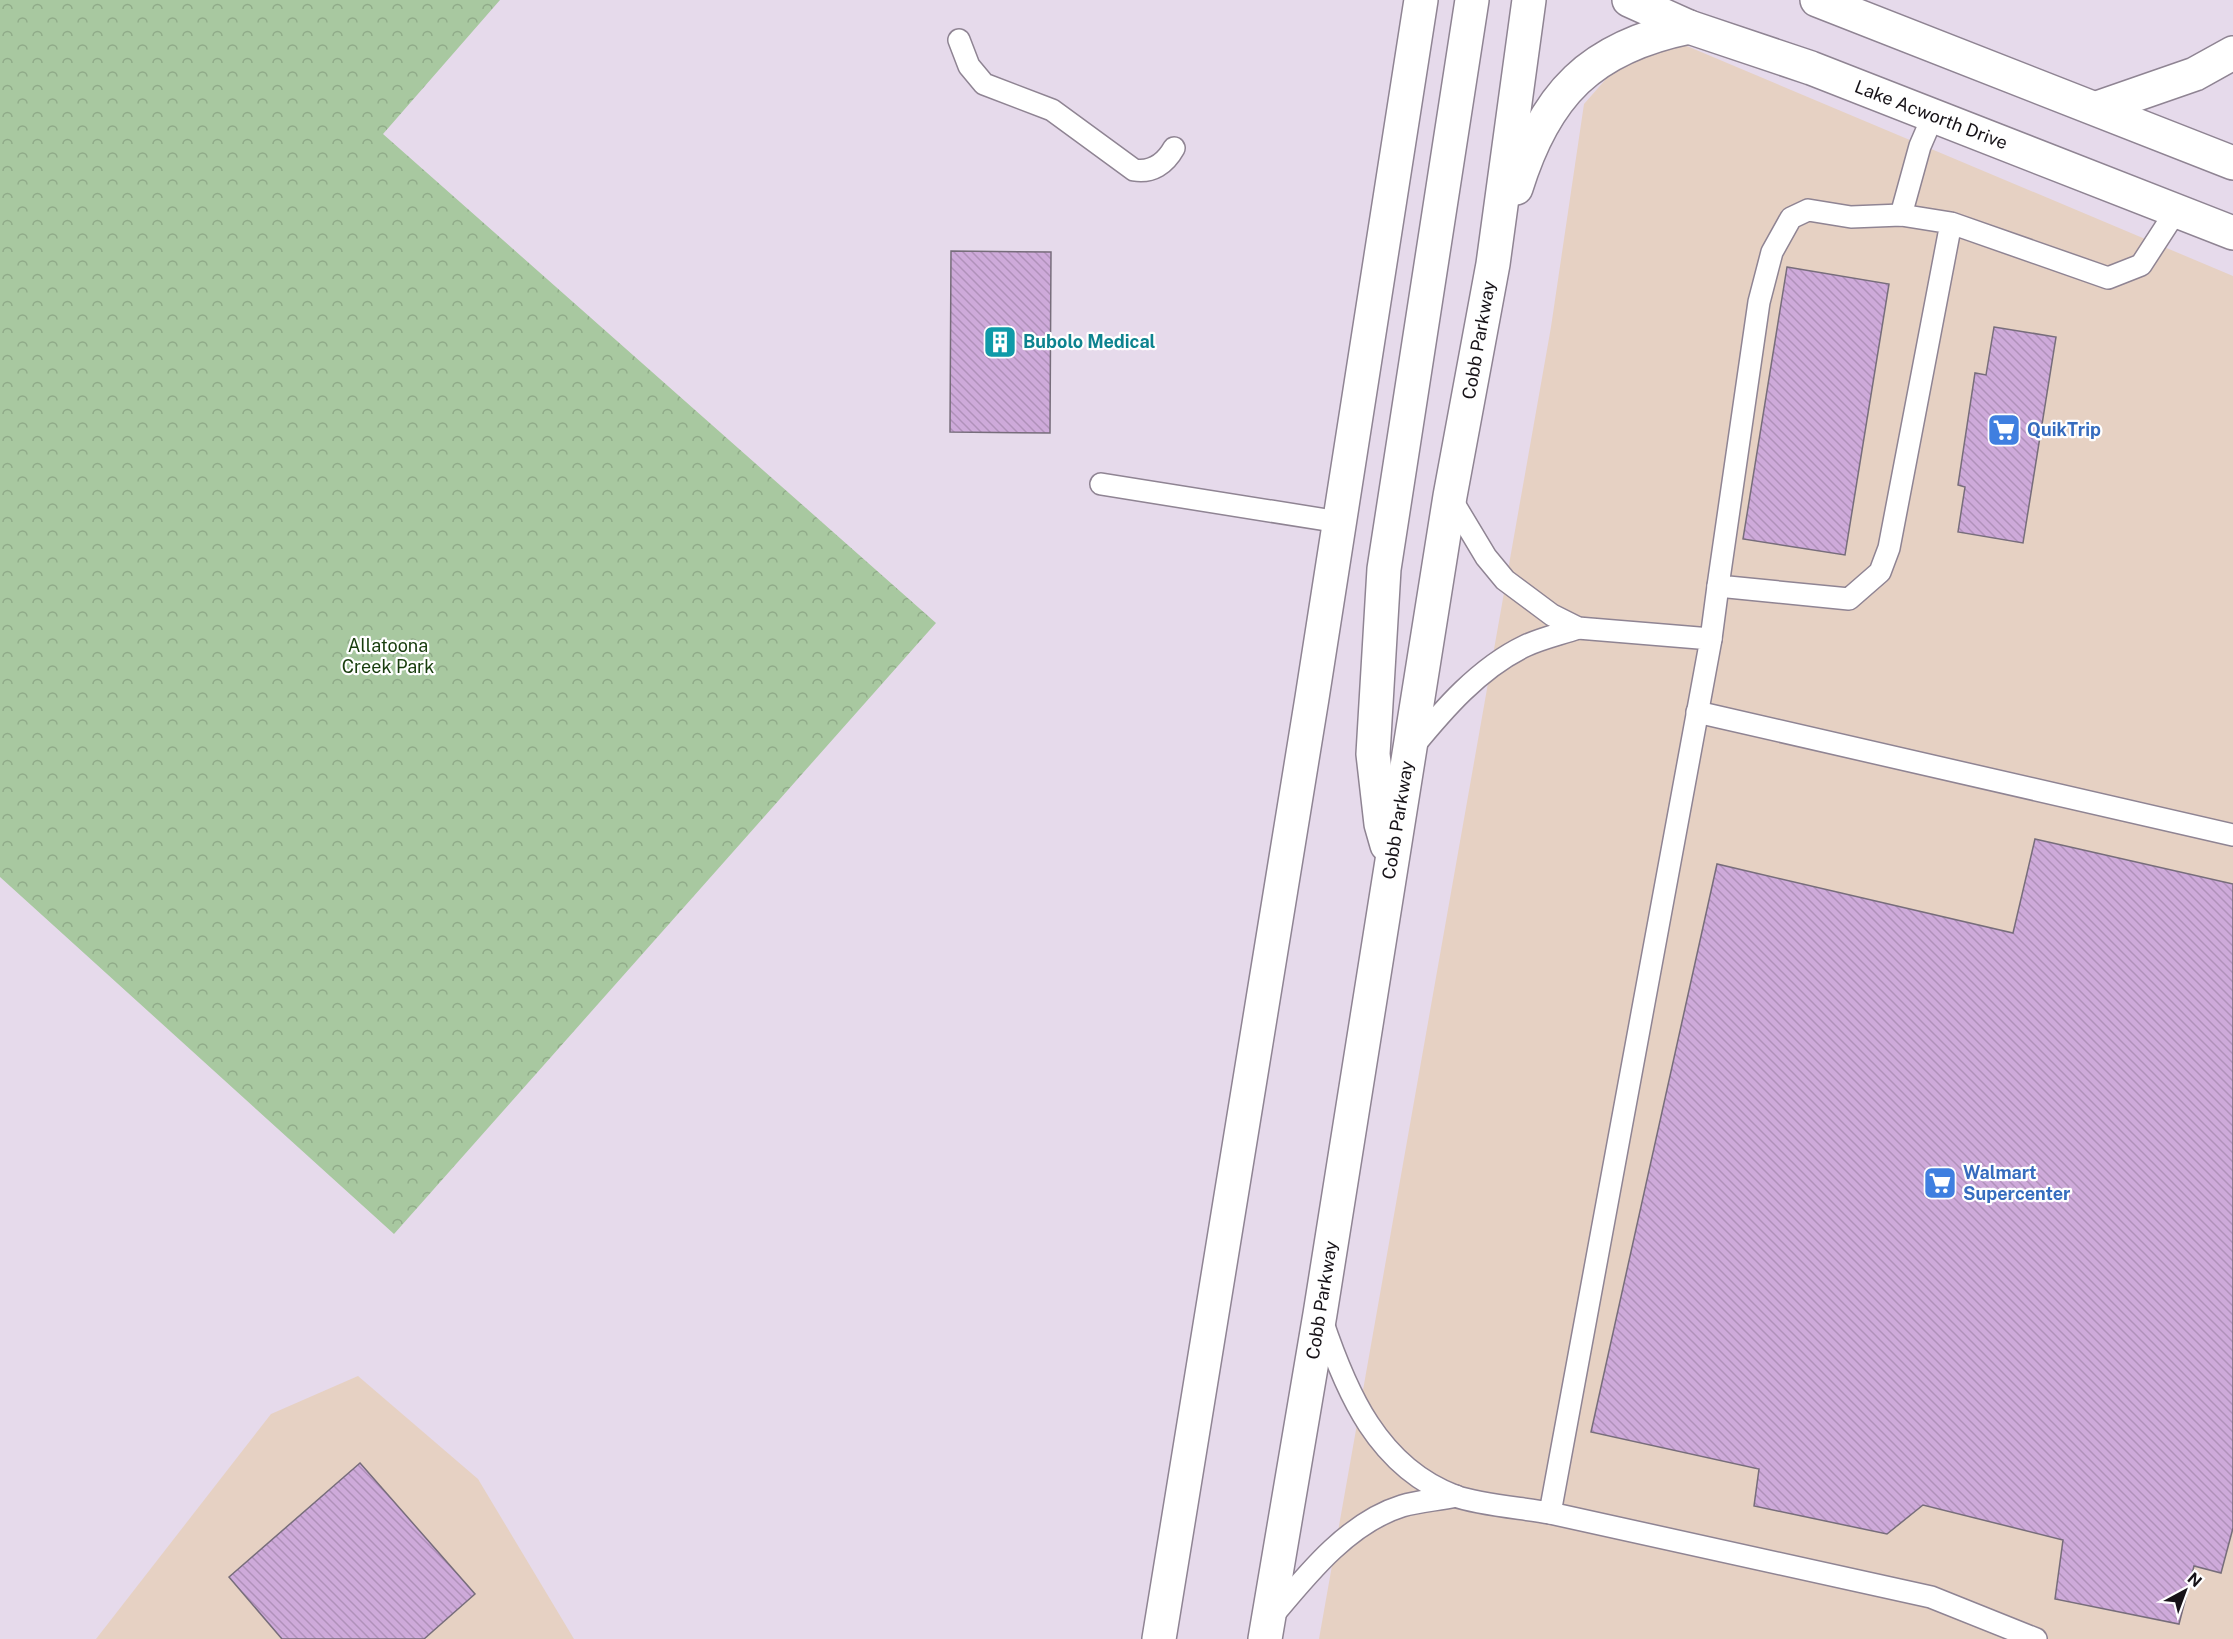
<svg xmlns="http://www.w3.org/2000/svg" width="2233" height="1639" font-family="'Public Sans',sans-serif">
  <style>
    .commercial { fill: #e6d1c3 }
    .forest { fill: url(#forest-crowns) }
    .building { fill: url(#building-back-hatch); stroke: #776d7b; stroke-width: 1.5 }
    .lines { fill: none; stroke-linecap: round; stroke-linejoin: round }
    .service-casing { stroke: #8f8493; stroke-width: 24 }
    .minor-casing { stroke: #8f8493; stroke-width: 36 }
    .primary-casing { stroke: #8f8493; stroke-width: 36 }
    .service { stroke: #fff; stroke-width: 21 }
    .minor { stroke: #fff; stroke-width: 33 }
    .primary { stroke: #fff; stroke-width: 33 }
    .labels { text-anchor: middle; stroke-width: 4.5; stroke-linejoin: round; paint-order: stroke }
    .street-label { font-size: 18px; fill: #161217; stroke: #fff }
    .culture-label { font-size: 18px; font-weight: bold; fill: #0d838f; stroke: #fff; text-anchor: start }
    .shop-label { font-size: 18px; font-weight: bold; fill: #366cbe; stroke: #fff; text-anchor: start }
    .park-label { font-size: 18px; fill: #183d0d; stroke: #fff }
  </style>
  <defs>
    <pattern id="forest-crowns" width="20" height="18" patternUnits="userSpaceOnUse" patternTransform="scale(1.5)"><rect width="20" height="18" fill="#a8c8a0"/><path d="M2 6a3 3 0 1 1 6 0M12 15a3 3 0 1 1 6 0" fill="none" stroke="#90ab89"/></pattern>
    <pattern id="building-back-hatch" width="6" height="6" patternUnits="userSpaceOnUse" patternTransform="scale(1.5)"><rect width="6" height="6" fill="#ceaada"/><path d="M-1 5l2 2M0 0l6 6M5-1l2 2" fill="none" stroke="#b091ba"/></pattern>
  </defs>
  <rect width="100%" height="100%" fill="#e6daeb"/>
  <g class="commercial">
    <path d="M1675,41L2233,276V1639H1319L1551,327L1584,104L1613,71Z"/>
    <path d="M358,1376L478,1479L574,1639H96L271,1414Z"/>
  </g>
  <path class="forest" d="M0,0H500L383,134L936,623L394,1234L0,877Z"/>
  <g class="building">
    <path d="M951,251L1051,252L1050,433L950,432Z"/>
    <path d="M1787,267L1889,284L1845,555L1743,539Z"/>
    <path d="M1994,327L2056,337L2023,543L1958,532L1965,487L1958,485L1975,373L1986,375Z"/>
    <path d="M2035,839L2233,884V1528L2221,1573L2194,1566L2179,1624L2055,1599L2063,1540L1923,1505L1887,1534L1754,1506L1759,1469L1591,1432L1717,864L2013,933Z"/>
    <path d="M360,1463L475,1594L424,1639H282L229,1577Z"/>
  </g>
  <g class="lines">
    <defs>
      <g id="service">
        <path d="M959,40L969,66L984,84L1052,110L1134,170C1152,173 1165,164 1174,148"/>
        <path d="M1901,215L1920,146L1933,116"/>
        <path d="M1951,223L1889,548L1880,572L1849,599L1718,586L1759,302L1772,252L1791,218L1808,210L1851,217L1901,215L1951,223L2108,278L2141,265L2176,211"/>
        <path d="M1101,484L1339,522"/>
        <path d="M1711,639L1718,586"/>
        <path d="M1697,712L2233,835"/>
        <path d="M1412,748C1443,710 1479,668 1525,646C1542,638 1561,634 1578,628"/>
        <path d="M1322,1320C1346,1392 1378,1467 1455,1496C1480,1505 1523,1508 1550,1513L1711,639L1578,628L1552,615L1505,580L1486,557L1450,497"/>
        <path d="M1550,1513L1931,1597L2036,1639"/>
        <path d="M1270,1619C1305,1577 1347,1523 1402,1506C1419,1501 1438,1500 1456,1496"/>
      </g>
      <path id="minor" d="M2097,108L2195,74L2233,53"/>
      <g id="primary">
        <path d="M1629,0L1689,27L1811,68L2233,233"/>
        <path d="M1817,0L2233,163"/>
        <path d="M1516,188C1545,94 1591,47 1689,27"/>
        <path d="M1387,845L1381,824L1373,754L1384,569L1472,0"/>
        <path d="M1159,1639L1312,698L1421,0"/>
        <path d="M1265,1639L1320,1314L1450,496L1493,264L1529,0"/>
      </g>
    </defs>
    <use href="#service" class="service-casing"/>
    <use href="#minor" class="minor-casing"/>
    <use href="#primary" class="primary-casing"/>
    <use href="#service" class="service"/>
    <use href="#minor" class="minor"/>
    <use href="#primary" class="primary"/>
  </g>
  <defs>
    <symbol id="building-square" viewBox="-11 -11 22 22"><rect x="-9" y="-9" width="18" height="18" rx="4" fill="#0f9aa8" stroke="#fff"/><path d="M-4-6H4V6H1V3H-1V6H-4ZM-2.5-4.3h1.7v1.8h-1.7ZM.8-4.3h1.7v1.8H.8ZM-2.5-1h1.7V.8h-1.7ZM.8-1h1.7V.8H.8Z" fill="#fff"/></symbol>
    <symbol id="supermarket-square" viewBox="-11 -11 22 22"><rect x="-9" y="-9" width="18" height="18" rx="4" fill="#3f7fe0" stroke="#fff"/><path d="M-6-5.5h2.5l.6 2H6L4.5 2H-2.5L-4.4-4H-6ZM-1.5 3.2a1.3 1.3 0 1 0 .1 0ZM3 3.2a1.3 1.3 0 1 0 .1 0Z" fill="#fff"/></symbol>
  </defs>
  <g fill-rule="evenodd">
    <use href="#building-square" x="981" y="323" width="38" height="38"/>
    <use href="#supermarket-square" x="1985" y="411" width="38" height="38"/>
    <use href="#supermarket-square" x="1921" y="1164" width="38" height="38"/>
  </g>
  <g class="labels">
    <g class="street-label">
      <text transform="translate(1931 115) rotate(21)" y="6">Lake Acworth Drive</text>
      <text transform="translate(1479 340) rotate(-80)" y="6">Cobb Parkway</text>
      <text transform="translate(1398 820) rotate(-81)" y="6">Cobb Parkway</text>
      <text transform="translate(1322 1300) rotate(-81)" y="6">Cobb Parkway</text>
    </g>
    <g class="culture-label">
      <text x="1023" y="348">Bubolo Medical</text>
    </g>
    <g class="shop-label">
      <text x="2027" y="436">QuikTrip</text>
      <text x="1963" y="1179">Walmart<tspan x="1963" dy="21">Supercenter</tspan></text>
    </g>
    <g class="park-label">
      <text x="388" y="652">Allatoona<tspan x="388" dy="21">Creek Park</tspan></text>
    </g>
  </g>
  <g transform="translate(2185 1591) rotate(41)" stroke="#ffffff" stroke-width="4.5" paint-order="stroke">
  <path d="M0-4.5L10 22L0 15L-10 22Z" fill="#161217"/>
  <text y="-9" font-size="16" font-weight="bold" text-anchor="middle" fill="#161217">N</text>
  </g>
</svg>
